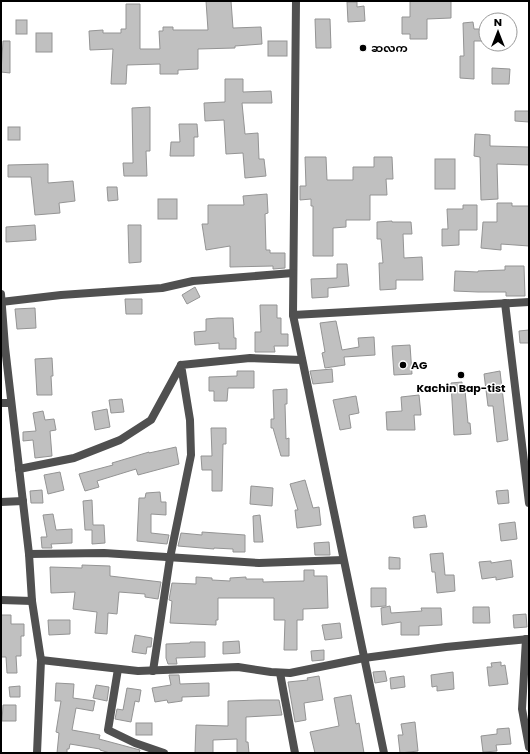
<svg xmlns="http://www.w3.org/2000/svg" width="530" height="754" font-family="Poppins,'Noto Sans Myanmar',sans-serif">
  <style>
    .building { fill: #c0c0c0; stroke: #949494 }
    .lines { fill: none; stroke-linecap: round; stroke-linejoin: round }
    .street { stroke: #505050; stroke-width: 8 }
    .poi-dot { fill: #000; stroke: #fff; stroke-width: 1.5 }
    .labels { text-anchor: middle; stroke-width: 3; stroke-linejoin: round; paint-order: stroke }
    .poi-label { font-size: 11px; font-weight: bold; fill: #000; stroke: #fff; text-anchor: start }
  </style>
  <rect width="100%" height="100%" fill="#fff"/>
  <g class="building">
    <path d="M206,1H231L233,28L261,27L262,44L235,46V48L198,49V69L178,70V74H160V64L127,65L126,84H111L113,49L90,50L89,31L103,30V33H121V29H126V4H140V49H160L159,31H163V27H173V30H208Z"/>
    <path d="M410,1H451V18L427,19V39H410V34H402V17H410Z"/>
    <path d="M347,2H357V7L364,6L365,21L348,22Z"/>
    <path d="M315,19H330L331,48H316Z"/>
    <rect x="16" y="20" width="11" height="14"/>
    <path d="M473,22L474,29H486V41H474V79L460,78V56H464L463,23Z"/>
    <rect x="36" y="33" width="16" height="19"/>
    <path d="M3,41H10V73L1,72Z"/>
    <rect x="268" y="41" width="19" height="15"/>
    <path d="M492,68L510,69L509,84H492Z"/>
    <path d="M225,79H243V92L271,91L272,103H242L245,134L258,133L259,159H264L266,176L245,178L243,153L226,154L224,120L205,121L204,103L225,102Z"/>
    <path d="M150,107V151H146L147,176H124L123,163H133L132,108Z"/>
    <path d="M515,111H529V122L515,121Z"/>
    <path d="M179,124H197L198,137H194V156H170L171,142H180Z"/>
    <rect x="8" y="127" width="12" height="13"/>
    <path d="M475,134L490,135V146L529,147V165L497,164L498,199L481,200L480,157L474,156Z"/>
    <path d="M305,157H326L327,180H353V167H374V157H392L393,179H386L387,195H370V220H346V227L333,228V256H313V206H311V199L300,200V186H306Z"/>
    <rect x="435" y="159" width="20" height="30"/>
    <path d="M48,164V183L73,181L75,201L59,203L60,213L35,215L31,177H8V165Z"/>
    <path d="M107,187H117L118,200L108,201Z"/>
    <path d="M267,194L268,213L265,214L266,250H270V253H285V268L273,269V266L230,267V246L206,250L202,224H208V205H244L243,196Z"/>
    <rect x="158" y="199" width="19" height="20"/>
    <path d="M497,203H512V206H529V246L501,244V250L481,248L483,222H497Z"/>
    <path d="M463,205H477V230H459V245L442,246V229H448L447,209H463Z"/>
    <path d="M392,221V222H411L412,234H403L404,258L422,257L423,280H396V289L380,290L379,263H383L381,239H377V222Z"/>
    <path d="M35,225L36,240L6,242V227Z"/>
    <path d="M128,225H141V262L129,263Z"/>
    <path d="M337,264H347L349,286L328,288V297L312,298L311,279L337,278Z"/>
    <path d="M505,266H524L525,296H506V292H478L454,291L455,271L478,272V271L505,270Z"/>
    <path d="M195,287L200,297L187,304L182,295Z"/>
    <path d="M125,299H142V314H126Z"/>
    <path d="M260,305H277V318H281V334H288V346H274L275,352H255V332H261Z"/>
    <path d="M35,308L36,328L17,329L15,309Z"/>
    <path d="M218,318H233L234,338H236V349H219V343L195,345L194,332L206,331V319Z"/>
    <path d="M336,321L342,350L359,347L358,338L374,337L375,355L344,357L345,365L325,368L322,353L325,352L320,323Z"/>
    <path d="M529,330V343H520L519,331Z"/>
    <path d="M410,345L412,374L394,375L392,346Z"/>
    <path d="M52,358L53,376H51L52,395H37L35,359Z"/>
    <path d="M332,369L333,382L313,384L310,371Z"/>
    <path d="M237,371H254V388H228L227,401H214V391H209V377L237,376Z"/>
    <path d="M500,371L508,440L497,442L493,406H488L484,374Z"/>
    <path d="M462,382V390H465L468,423H470L471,434L454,435L451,383Z"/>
    <path d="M287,389V404H285L286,439L289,438V456H281L273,428H271V419H274L273,390Z"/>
    <path d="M419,395L421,415H414L415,430H387L386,412L402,411L401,397Z"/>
    <path d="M356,396L359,413L349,415L351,428L340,430L333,400Z"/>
    <path d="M122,399L124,412L111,413L109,400Z"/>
    <path d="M107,409L110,427L95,430L92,412Z"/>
    <path d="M43,411L45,420L54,419L56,430L50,431L52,456L35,458L33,440L23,441V432L36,431L33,413Z"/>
    <path d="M211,428H226V444H223L222,491H212V470H202L201,456H212Z"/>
    <path d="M176,447L179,464L138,475L136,469L97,481L99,487L85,491L79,474L113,465L112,463L149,452V453Z"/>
    <path d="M60,472L64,490L48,494L44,475Z"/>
    <path d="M305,480L313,508L319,507L321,525L297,528L295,510H298L290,484Z"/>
    <path d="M251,486L273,488L272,506L250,504Z"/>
    <path d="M42,490L43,503H31L30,491Z"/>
    <path d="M508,490L509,503L498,504L496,491Z"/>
    <path d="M160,492L161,502H166V515L151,514V533L169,535L167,544L137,541L139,498H145L146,493Z"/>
    <path d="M92,500L93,525H104L105,543L92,544V530H85L83,501Z"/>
    <path d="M53,514L56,530L72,529V543L51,544L52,548H42L41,537H47L43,515Z"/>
    <path d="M260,515L263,542H254L253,516Z"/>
    <path d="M425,515L427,527L414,528L413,517Z"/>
    <path d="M515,522L517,539L501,541L499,524Z"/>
    <path d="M202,532L245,535V552H233V549L214,548V549L178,546L181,533L202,535Z"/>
    <path d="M329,542L330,555H315L314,543Z"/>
    <path d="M443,553L445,575H454L455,591L437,593L435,572H432L430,554Z"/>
    <path d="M389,557L400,558V569H389Z"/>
    <path d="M511,560L513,577L496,580V577L482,579L479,562L491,561V563Z"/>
    <path d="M82,565L110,566V576L161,582L158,599L145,597V594L119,592L117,614L108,613L107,634L95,633L97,612L73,609L75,592L51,593L50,567L82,568Z"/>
    <path d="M304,570H314V576H327L328,608L303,609V620H297V650H284L285,620H274V598H218V620H216V625L170,623L172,601L169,600L172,583L196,584V577L212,578V580L230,581V578L246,577V579H263V582L304,581Z"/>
    <path d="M371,588H386V606L371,607Z"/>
    <path d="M390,606L391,613L422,611L421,608H441L442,625L419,626V635H401V622L382,625L381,608Z"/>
    <path d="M473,607H489L490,623H473Z"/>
    <path d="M526,614L527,627L514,628L513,615Z"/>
    <path d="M1,615H11V624H24V636H21V656H16L17,673H7L6,657H1Z"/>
    <path d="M48,620H70V634L49,635Z"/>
    <path d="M340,623L342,638L325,640L322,625Z"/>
    <path d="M135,635L152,638L151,647H147L146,654L132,652Z"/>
    <path d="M239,641L240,653L223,654V642Z"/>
    <path d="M190,642H205V657L176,658L177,664H168L166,658V644L190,643Z"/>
    <path d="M324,650V660L312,661L311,651Z"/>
    <path d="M501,662V666L505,665L508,684L489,686L487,667H492L491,663Z"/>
    <path d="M385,671L387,681L375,683L373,672Z"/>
    <path d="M453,672L454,689L437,691V686L432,687L431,675Z"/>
    <path d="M169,675H179L180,684L209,683V696L182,697V701L168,703L167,700L155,702L152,688L171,685Z"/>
    <path d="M319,676L323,700L304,703L306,720L295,722L288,682L308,680L307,678Z"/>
    <path d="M404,676L405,687L391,689L390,678Z"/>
    <path d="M56,683L74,684L73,698L95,701L93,711L76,708L72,730L100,735L99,739L140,750L139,753H110L100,750V749L70,744L69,749H67V753H57L59,733L56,732L61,701H55Z"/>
    <path d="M96,685L109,687L107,701L93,698Z"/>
    <path d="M20,686V697H10L9,687Z"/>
    <path d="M127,688L141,690L139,702L135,701L131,722L115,719L117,709L123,710Z"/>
    <path d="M351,695L356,724L359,723L364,753H315L310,732L339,726L334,698Z"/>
    <path d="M260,700H279L282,715L246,717V742H248L249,753H237V739L213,740V753H195L196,725L228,726V701Z"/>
    <path d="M3,705H16V721H2Z"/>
    <path d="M415,722L418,751L400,753L398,735H403L401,724Z"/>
    <rect x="136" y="723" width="16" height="12"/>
    <path d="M509,728L511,744L496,745L497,751L483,752L481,736L497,734V729Z"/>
  </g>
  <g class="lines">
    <g class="street">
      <path d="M296,1L293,315L384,753"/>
      <path d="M1,294L5,347L29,554L32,601L41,660L37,753"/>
      <path d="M1,302L61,295L162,288L193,281L293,273"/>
      <path d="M505,303L529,503"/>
      <path d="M293,315L529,302"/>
      <path d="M1,403H11"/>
      <path d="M19,469L74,458L120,440L151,420L181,365"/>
      <path d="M1,502L23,501"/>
      <path d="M29,554L104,553L259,563L343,560"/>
      <path d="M1,600L32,601"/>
      <path d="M526,639L522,709L529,747"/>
      <path d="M41,660L138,671L238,667L271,672L290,673L364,658L446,647L529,639"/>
      <path d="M118,669L108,730L135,743L164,753"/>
      <path d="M153,671L170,558L191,455L190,420L181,365L250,358L302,360"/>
      <path d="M280,673L295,753"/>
    </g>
  </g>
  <g class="poi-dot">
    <circle cx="363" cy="48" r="4"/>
    <circle cx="403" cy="365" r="4"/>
    <circle cx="461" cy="375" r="4"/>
  </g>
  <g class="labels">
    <g class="poi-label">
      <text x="371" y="52">ဆလက</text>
      <text x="411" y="369">AG</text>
      <text x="461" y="392" text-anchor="middle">Kachin Bap-tist</text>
    </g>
  </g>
  <rect width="530" height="754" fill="none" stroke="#000000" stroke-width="4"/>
  <g transform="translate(498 32)"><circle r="19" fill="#ffffff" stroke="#999999"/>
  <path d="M0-3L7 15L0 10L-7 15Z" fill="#000000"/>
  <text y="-6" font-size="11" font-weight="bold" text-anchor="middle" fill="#000000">N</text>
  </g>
</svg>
